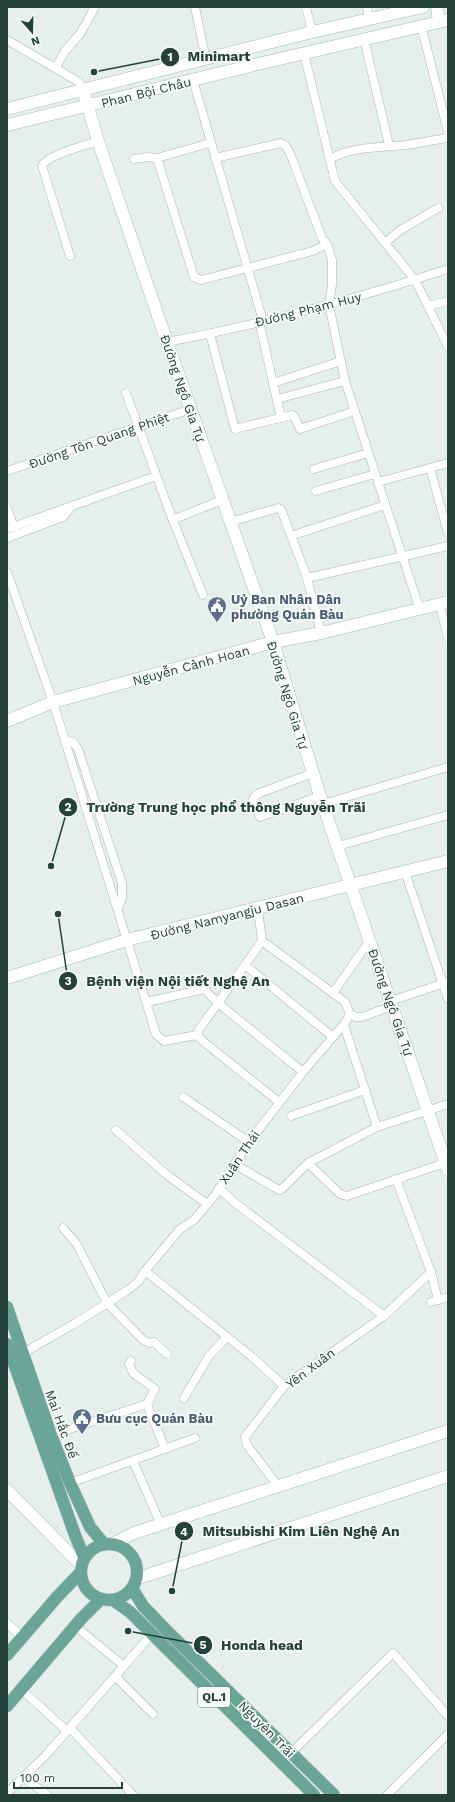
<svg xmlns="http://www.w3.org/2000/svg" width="455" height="1802" font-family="'Work Sans',sans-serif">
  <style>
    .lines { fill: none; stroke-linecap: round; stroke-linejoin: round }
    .street-casing { stroke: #a8b8b2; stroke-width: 9 }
    .secondary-casing { stroke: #a4bbb3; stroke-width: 13 }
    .primary-casing { stroke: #c2cac8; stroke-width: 13 }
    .street { stroke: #fff; stroke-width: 8 }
    .secondary { stroke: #fff; stroke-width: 12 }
    .primary { stroke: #6aa596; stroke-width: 12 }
    .labels { text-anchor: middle; stroke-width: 3.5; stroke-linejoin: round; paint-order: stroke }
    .shield { fill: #f7fbf9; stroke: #637a73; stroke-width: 1 }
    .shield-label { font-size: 12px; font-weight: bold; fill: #24423a }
    .street-label { font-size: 13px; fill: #24423a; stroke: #f7fbf9 }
    .service-label { font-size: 13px; font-weight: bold; fill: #4e5e75; stroke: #f7fbf9; text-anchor: start }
    .leader { fill: none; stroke: #24423a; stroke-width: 1.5 }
    .callout-dot { fill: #24423a; stroke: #f7fbf9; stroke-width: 1.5 }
    .mark-label { font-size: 12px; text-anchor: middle; font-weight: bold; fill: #fff }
    .callout-label { font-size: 14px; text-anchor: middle; font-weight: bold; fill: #24423a; stroke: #f7fbf9; stroke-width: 3.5; stroke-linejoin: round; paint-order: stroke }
  </style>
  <rect width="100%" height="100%" fill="#e6efeb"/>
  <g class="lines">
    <defs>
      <g id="street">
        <path d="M195,7L206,60"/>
        <path d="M306,7L312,32"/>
        <path d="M367,7L369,19"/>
        <path d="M421,25L448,132"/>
        <path d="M364,39L389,145"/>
        <path d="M7,40L79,82L83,90"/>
        <path d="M304,53L335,181L415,280L448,347"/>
        <path d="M56,67L65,51L80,34L95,7"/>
        <path d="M193,80L263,321"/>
        <path d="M210,143L157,158L194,277L201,280L313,251L327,244L322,238L290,153L285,145L281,143L215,158"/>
        <path d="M134,159L148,157L157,158"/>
        <path d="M330,159C353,146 379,148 405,145C419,143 434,140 448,138"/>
        <path d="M385,243L399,231L438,208"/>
        <path d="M327,244L332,260V285L329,305L345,381L420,610"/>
        <path d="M70,256L42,166C46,155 87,145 98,141"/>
        <path d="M428,306L448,301"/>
        <path d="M259,321L281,418"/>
        <path d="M210,334L235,429L292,415L294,416L300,429L355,411"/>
        <path d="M167,342C262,324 356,299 448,269"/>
        <path d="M273,383L341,361"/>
        <path d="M126,393L172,518H177L222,500"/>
        <path d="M277,399L345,381"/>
        <path d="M430,468L448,533"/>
        <path d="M314,469L368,453"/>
        <path d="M7,471L191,409"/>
        <path d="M378,482L448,463"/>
        <path d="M316,491L375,474"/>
        <path d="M7,508L14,527"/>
        <path d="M172,518L203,595"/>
        <path d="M230,522L278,508L281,509L307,578L321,633"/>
        <path d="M7,529L156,476"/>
        <path d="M291,536L385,505"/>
        <path d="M7,538L63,517L73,505"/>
        <path d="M7,572L53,702L156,1034L164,1041L197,1035"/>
        <path d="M307,578L448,546"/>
        <path d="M440,605L448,638"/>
        <path d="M65,740L73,742L78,749L122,883V898L118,908"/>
        <path d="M313,773L257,794L253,799L260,817L320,796"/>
        <path d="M323,804L448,767"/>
        <path d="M338,846L448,815"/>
        <path d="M405,872L448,999"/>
        <path d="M258,909L262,941L198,1031L199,1038L279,1102"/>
        <path d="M245,965L333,1037"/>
        <path d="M333,993L370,940"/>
        <path d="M391,1001L447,982"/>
        <path d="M147,1002L204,989L218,1003L303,1072"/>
        <path d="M350,1014L356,1017H362L392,1006"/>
        <path d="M344,1025L377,1127"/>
        <path d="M183,1097L249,1142"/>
        <path d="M291,1116L365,1090"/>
        <path d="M116,1130L167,1175L207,1204"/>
        <path d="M308,1163L340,1194L347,1196L448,1162"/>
        <path d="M234,1164L279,1190L282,1189L308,1163L377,1127L448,1104"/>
        <path d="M396,1179L431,1272L438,1300"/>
        <path d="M219,1188L234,1202L384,1316"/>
        <path d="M63,1228L76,1243L107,1303L143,1340L149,1343L154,1342L167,1354"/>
        <path d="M145,1271L251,1356L284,1386"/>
        <path d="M431,1302L448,1297"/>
        <path d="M23,1353L74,1324L128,1290L138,1282L145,1271L180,1229L194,1220L215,1195L249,1142L303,1072L345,1023L350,1014L345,1002L262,941"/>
        <path d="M131,1361L129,1364L133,1373L155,1389L147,1404"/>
        <path d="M184,1398L209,1356L227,1337"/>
        <path d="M51,1435L147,1404L165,1449"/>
        <path d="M133,1461L161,1525"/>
        <path d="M70,1483L195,1438"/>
        <path d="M278,1486L247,1445L245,1437L284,1386L384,1316L431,1272"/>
        <path d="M7,1623L22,1637"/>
        <path d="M75,1626L124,1666"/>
        <path d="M115,1676L153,1714"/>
        <path d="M21,1689L67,1731"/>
        <path d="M70,1728L133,1795"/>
        <path d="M291,1753L393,1653L448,1716"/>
        <path d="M23,1777L47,1795"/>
        <path d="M7,1793L47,1754L152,1634"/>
        <path d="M387,1795L448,1734"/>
      </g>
      <g id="secondary">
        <path d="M437,7L439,21"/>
        <path d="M83,90L98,141L167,342L273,642L320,796L448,1170"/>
        <path d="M7,109L312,32L423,7"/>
        <path d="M7,125L262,63L448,20"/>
        <path d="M7,721L53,702L273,642L321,633L448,602"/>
        <path d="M7,978L127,940L448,861"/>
        <path d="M7,1490L81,1565"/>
        <path d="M112,1544L134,1533L448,1431"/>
        <path d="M136,1579L448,1476"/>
      </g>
      <g id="primary">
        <path d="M7,1307L51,1435L70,1483L90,1527L104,1544"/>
        <path d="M7,1344L75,1535L84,1557"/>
        <circle cx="109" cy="1572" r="28"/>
        <path d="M132,1588L143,1606L166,1630L334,1795"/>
        <path d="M113,1600L130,1612L314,1795"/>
        <path d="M7,1655L57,1597L80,1573"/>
        <path d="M7,1706L81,1619L101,1599"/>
      </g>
    </defs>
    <use href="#street" class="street-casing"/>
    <use href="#secondary" class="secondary-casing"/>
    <use href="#primary" class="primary-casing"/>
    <use href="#street" class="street"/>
    <use href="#secondary" class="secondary"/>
    <use href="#primary" class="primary"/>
  </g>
  <defs>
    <symbol id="civic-pin" viewBox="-11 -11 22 30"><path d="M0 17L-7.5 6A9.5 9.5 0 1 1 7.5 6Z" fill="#5c6f8a" stroke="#f7fbf9"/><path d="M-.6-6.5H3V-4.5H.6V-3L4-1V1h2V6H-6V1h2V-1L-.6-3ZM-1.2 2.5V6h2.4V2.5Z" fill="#fff"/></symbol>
  </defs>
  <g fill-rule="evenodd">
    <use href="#civic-pin" x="206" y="595" width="22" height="30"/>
    <use href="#civic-pin" x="71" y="1407" width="22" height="30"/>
  </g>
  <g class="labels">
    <rect class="shield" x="198" y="1687" width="32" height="20" rx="3"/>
    <g class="shield-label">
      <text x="214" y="1701">QL.1</text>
    </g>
    <g class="street-label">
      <text transform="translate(146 92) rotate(-14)" y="5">Phan Bội Châu</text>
      <text transform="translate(308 309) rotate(-14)" y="5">Đường Phạm Huy</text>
      <text transform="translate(183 388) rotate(71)" y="5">Đường Ngô Gia Tự</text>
      <text transform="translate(99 440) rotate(-19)" y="5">Đường Tôn Quang Phiệt</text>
      <text transform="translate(191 665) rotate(-15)" y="5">Nguyễn Cảnh Hoan</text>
      <text transform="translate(288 695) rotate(73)" y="5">Đường Ngô Gia Tự</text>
      <text transform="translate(227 916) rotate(-14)" y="5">Đường Namyangju Dasan</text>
      <text transform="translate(391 1002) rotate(71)" y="5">Đường Ngô Gia Tự</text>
      <text transform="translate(239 1157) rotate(-56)" y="5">Xuân Thái</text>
      <text transform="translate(310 1368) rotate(-37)" y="5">Yên Xuân</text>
      <text transform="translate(62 1424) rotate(70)" y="5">Mai Hắc Đế</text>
      <text transform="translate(267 1729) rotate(45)" y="5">Nguyên Trãi</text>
    </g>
    <g class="service-label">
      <text x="231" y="604">Uỷ Ban Nhân Dân<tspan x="231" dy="15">phường Quán Bàu</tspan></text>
      <text x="96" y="1423">Bưu cục Quán Bàu</text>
    </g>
  </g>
  <path class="leader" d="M94 72L170 57M51 866L68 807M58 914L68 981M172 1591L184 1531M128 1631L203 1645"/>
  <g class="callout-dot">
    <circle cx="94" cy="72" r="4"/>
    <circle cx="51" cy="866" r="4"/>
    <circle cx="58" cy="914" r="4"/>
    <circle cx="172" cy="1591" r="4"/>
    <circle cx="128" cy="1631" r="4"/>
    <circle cx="170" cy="57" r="10"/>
    <circle cx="68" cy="807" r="10"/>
    <circle cx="68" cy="981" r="10"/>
    <circle cx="184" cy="1531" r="10"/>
    <circle cx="203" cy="1645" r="10"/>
  </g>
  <g class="mark-label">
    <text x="170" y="61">1</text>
    <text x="68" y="811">2</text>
    <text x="68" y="985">3</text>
    <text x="184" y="1536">4</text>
    <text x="203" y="1649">5</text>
  </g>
  <g class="callout-label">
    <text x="219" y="61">Minimart</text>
    <text x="226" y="812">Trường Trung học phổ thông Nguyễn Trãi</text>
    <text x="178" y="986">Bệnh viện Nội tiết Nghệ An</text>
    <text x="301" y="1536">Mitsubishi Kim Liên Nghệ An</text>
    <text x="262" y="1650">Honda head</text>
  </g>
  <rect width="455" height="1802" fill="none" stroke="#24423a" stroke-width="16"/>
  <g transform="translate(32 32) rotate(160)" stroke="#f7fbf9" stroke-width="3" paint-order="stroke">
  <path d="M0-3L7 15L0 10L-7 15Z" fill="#24423a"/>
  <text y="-6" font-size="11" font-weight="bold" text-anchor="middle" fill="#24423a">N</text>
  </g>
  <path d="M14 1782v6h108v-6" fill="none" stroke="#24423a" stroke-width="2"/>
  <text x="20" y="1782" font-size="12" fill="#24423a" stroke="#f7fbf9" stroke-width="3" paint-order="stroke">100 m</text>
</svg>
